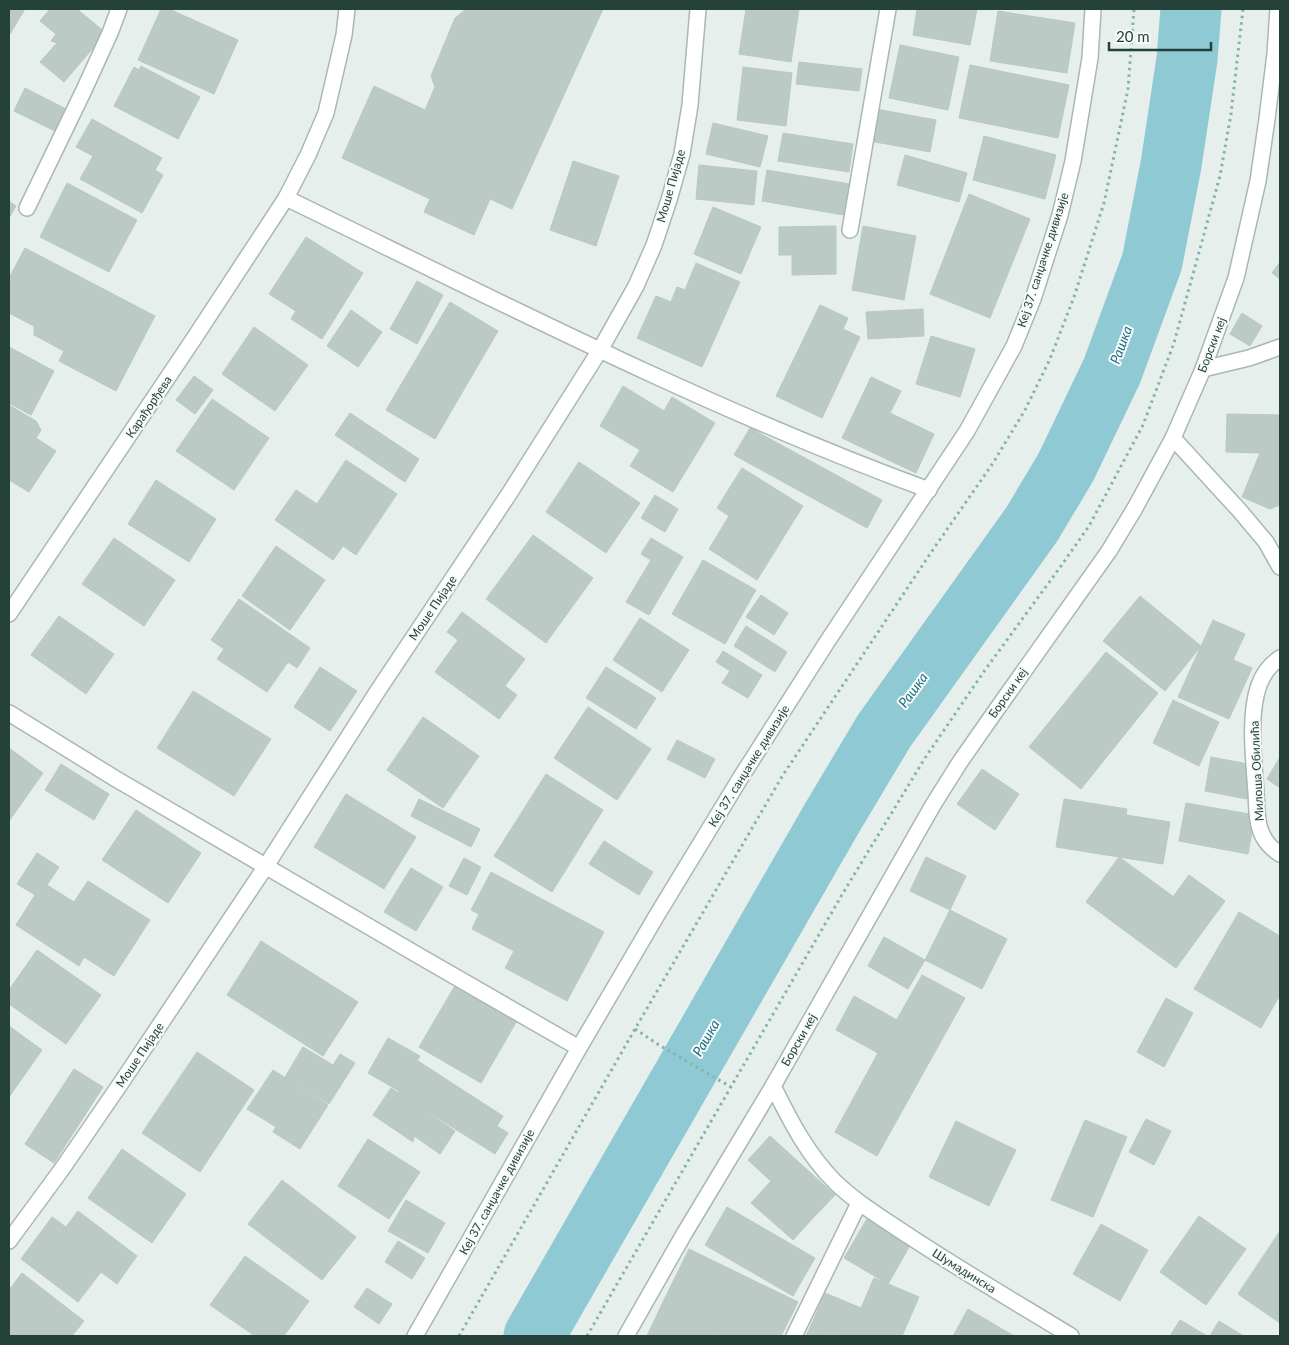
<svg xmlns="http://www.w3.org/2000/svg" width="1289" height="1345" font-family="Lato,sans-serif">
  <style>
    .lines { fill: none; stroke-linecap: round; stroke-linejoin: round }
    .river { stroke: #8ec9d4; stroke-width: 61 }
    .building { fill: #bbcac4; stroke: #b8c9c2 }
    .service-casing { stroke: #a8b8b2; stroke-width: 18 }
    .minor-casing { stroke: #a8b8b2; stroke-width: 18 }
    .tertiary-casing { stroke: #a8b8b2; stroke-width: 18 }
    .path { stroke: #86b3a5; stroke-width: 3; stroke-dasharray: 2.5 4; stroke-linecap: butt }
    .service { stroke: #fff; stroke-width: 15 }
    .minor { stroke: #fff; stroke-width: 15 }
    .tertiary { stroke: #fff; stroke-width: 15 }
    .labels { text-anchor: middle; stroke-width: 4; stroke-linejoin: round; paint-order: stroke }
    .street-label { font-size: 12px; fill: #24423a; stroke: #f7fbf9 }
    .water-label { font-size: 14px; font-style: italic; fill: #1c6f80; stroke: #f7fbf9 }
  </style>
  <rect width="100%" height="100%" fill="#e6efeb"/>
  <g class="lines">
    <path class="river" d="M534,1336L832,818L884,731L1032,524L1066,467L1112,371L1152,262L1171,165L1187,59L1191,9"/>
  </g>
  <g class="building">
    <path d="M9,9H25L10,34L9,33Z"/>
    <path d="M50,9H77L106,33L64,82L40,62L57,43L51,41L56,34L40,21Z"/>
    <path d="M161,9H169L238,40L214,94L138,60Z"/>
    <path d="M466,9H603L512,209L490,199L474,235L424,212L430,199L342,158L374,86L425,110L435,87L431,76L455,18Z"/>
    <path d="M746,9H799L791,62L739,54Z"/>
    <path d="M917,9H977L970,45L913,35Z"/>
    <path d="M998,11L1075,23L1067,73L990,61Z"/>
    <path d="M900,45L959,57L948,110L889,98Z"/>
    <path d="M799,62L862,69L859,91L796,84Z"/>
    <path d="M970,65L1069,85L1058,138L959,118Z"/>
    <path d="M141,66L200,97L178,139L114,106L134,67L139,70Z"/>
    <path d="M743,67L792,73L786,126L737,120Z"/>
    <path d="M25,88L66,109L55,131L14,111Z"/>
    <path d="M876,109L936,120L930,152L870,141Z"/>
    <path d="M92,119L162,158L155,170L163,175L142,213L80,179L93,156L76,147Z"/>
    <path d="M713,123L768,136L760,167L706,154Z"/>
    <path d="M783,133L853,144L849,172L778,161Z"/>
    <path d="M984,136L1056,155L1045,199L973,180Z"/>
    <path d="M905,155L967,173L959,202L897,185Z"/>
    <path d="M573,161L619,176L596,246L550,230Z"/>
    <path d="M699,165L757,171L754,205L696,199Z"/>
    <path d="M767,170L850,184L844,215L762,201Z"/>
    <path d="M67,183L137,220L109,272L40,237Z"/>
    <path d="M969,194L1030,219L990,318L930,294Z"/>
    <path d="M9,201L16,206L9,218Z"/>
    <path d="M713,207L761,227L741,274L694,254Z"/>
    <path d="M836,226V274L792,275V255H779V227Z"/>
    <path d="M863,226L916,236L904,300L852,290Z"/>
    <path d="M306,237L363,273L322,339L291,319L296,311L269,294Z"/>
    <path d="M25,248L155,316L116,391L59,361L64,351L34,335V326L9,313V278Z"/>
    <path d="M1280,262V279L1272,273Z"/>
    <path d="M696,263L740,282L702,367L637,338L656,296L671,302L677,287L685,290Z"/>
    <path d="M417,281L443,295L417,344L390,329Z"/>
    <path d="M450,302L498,331L435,439L386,410Z"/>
    <path d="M820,305L848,318L843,329L860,337L822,418L776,396Z"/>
    <path d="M923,309L924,336L868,339L866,312Z"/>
    <path d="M351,310L382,332L358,367L327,346Z"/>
    <path d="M1242,313L1262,326L1250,346L1230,334Z"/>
    <path d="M254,327L308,365L275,411L222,374Z"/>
    <path d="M931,336L975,349L960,397L916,384Z"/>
    <path d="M9,347L54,371L31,415L9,403Z"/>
    <path d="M194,376L213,390L195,414L176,400Z"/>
    <path d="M871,377L901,391L890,413L934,434L916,473L842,438Z"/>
    <path d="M623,386L664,411L672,397L715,423L673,492L630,466L640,450L600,426Z"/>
    <path d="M212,399L269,438L234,490L176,451Z"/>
    <path d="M9,405L36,421L41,430L36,438L56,451L29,492L9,480Z"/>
    <path d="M350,413L419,459L405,482L335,435Z"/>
    <path d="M1227,414L1280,415V505L1270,509L1242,497L1260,453L1226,452Z"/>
    <path d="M750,428L882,500L867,528L734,455Z"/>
    <path d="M346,460L397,494L356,555L343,546L333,560L275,520L296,490L317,504Z"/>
    <path d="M579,462L640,503L606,553L546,512Z"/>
    <path d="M742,468L803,506L757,580L709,549L729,516L717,508Z"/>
    <path d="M156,480L216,519L189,562L128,524Z"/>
    <path d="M655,495L678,509L665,532L641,518Z"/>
    <path d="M533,535L593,578L546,643L486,599Z"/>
    <path d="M114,538L175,580L144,626L82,584Z"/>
    <path d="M651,538L683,557L649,615L626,602L651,560L641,554Z"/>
    <path d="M276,546L325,580L290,630L242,596Z"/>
    <path d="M703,560L756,590L725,644L672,614Z"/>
    <path d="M761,595L788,613L774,635L746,617Z"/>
    <path d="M1140,596L1201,646L1165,691L1103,641Z"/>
    <path d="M239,599L310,648L297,668L288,662L267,692L217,659L224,649L211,640Z"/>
    <path d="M462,612L525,659L505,686L517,695L499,719L435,672L458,640L447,632Z"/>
    <path d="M59,616L114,654L86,694L31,655Z"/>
    <path d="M640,618L689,650L662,692L613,660Z"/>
    <path d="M1213,620L1245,634L1233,660L1201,646Z"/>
    <path d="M746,626L787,652L775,672L734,646Z"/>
    <path d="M1201,646L1252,668L1229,719L1178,697Z"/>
    <path d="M723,651L762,675L748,698L722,683L730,671L716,662Z"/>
    <path d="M1106,652L1158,693L1081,789L1029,747Z"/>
    <path d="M320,667L357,691L330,731L294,707Z"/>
    <path d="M606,667L656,698L636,729L586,698Z"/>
    <path d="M193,691L271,739L234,796L157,748Z"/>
    <path d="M1173,700L1219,722L1199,766L1153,743Z"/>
    <path d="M588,707L651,749L617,800L554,758Z"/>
    <path d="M423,717L479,756L443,808L387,770Z"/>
    <path d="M677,740L715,759L705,778L667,759Z"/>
    <path d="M9,748L43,773L9,821Z"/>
    <path d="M1211,757L1253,765L1247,799L1205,791Z"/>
    <path d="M1280,757V788L1267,779Z"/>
    <path d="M61,764L109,794L94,820L45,790Z"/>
    <path d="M982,769L1019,794L995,830L957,804Z"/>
    <path d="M546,774L603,810L552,892L494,856Z"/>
    <path d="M346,794L416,837L384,889L314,847Z"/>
    <path d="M419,799L480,829L471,847L411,816Z"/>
    <path d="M1064,799L1127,809L1119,857L1056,847Z"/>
    <path d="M1186,803L1255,815L1248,854L1179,841Z"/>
    <path d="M136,810L201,853L168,903L102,860Z"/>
    <path d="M1126,815L1170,822L1163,864L1119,857Z"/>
    <path d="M604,841L653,872L639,895L589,864Z"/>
    <path d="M37,853L59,867L47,885L74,902L88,881L150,920L114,976L84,957L79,966L16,925L35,895L17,884Z"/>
    <path d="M926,857L966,876L950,910L910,891Z"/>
    <path d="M1119,857L1174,897L1140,942L1086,902Z"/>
    <path d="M464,858L481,867L467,895L449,886Z"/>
    <path d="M411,868L443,887L416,931L384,912Z"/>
    <path d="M491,872L604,932L567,1001L505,968L514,951L472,929L479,914L471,910Z"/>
    <path d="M1189,875L1225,901L1176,968L1140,942Z"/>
    <path d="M950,910L1007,939L982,989L925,960Z"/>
    <path d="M1239,912L1280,936V995L1261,1028L1194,989Z"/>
    <path d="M884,937L925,960L908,989L868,966Z"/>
    <path d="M261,941L358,1002L323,1056L227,995Z"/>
    <path d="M37,950L101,995L66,1044L9,1004V990Z"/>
    <path d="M922,975L965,998L921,1077L878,1053Z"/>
    <path d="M456,984L518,1019L481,1083L419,1047Z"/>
    <path d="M854,996L897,1020L878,1053L836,1030Z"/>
    <path d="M1166,998L1193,1013L1164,1067L1137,1052Z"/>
    <path d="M9,1026L42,1050L9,1097Z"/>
    <path d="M388,1038L420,1056L399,1091L368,1073Z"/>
    <path d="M303,1047L333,1065L340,1054L355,1063L329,1104L285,1077Z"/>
    <path d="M197,1052L254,1090L200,1172L142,1133Z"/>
    <path d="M878,1053L921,1077L877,1156L835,1132Z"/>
    <path d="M418,1061L503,1116L497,1126L508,1133L495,1154L398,1093Z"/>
    <path d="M74,1069L103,1087L54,1163L25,1144Z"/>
    <path d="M273,1070L328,1105L300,1149L273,1132L276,1127L247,1109Z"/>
    <path d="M391,1088L455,1131L440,1154L414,1136L413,1142L373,1115Z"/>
    <path d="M1146,1119L1171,1131L1154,1165L1129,1152Z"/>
    <path d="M1085,1120L1127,1137L1093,1217L1051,1200Z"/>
    <path d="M956,1121L1016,1150L989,1206L929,1177Z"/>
    <path d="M770,1136L835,1195L812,1219L748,1160Z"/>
    <path d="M368,1139L420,1172L389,1219L338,1186Z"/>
    <path d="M122,1149L186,1194L152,1243L88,1198Z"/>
    <path d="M282,1180L356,1237L322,1280L248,1224Z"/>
    <path d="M771,1181L812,1219L793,1240L751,1203Z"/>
    <path d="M406,1200L445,1223L428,1253L388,1231Z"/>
    <path d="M727,1207L815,1258L793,1296L705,1245Z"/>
    <path d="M78,1211L137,1256L117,1284L101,1272L78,1302L21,1259L52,1217L66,1227Z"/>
    <path d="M1199,1216L1246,1249L1206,1305L1160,1272Z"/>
    <path d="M868,1217L912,1242L888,1284L844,1258Z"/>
    <path d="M1101,1224L1148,1250L1120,1301L1073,1274Z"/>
    <path d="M1280,1231V1323L1238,1294Z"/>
    <path d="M398,1241L425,1258L412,1279L385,1262Z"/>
    <path d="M689,1249L798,1302L781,1336H733L663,1302Z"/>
    <path d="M245,1256L309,1301L284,1336H255L210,1305Z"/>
    <path d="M22,1273L84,1321L72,1336H9V1290Z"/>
    <path d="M874,1278L919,1297L902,1336H849Z"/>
    <path d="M367,1288L392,1304L379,1324L354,1307Z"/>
    <path d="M825,1293L861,1308L849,1336L813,1321Z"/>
    <path d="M663,1302L709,1325L704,1336H647Z"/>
    <path d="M968,1309L1014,1336H953Z"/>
    <path d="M1180,1320L1207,1336H1170Z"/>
    <path d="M813,1321L849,1336H850H806Z"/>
    <path d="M1219,1321L1242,1335L1241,1336H1210Z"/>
    <path d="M709,1325L733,1336H704Z"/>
  </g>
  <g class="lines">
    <defs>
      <path id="service" d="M27,208L84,90L110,33L119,9"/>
      <g id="minor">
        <path d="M286,198C498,301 708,409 929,490"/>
        <path d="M850,230L888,9"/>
        <path d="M1203,369L1249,358L1280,347"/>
        <path d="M1173,438L1239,510L1266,542L1280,567"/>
        <path d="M9,614L195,337L286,198L308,155L326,113L344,35L347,9"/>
        <path d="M1280,658C1271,664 1263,674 1259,685C1248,716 1254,760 1256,793C1257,807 1256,825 1264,838C1267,844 1274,850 1280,854"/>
        <path d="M9,713L116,779L421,957L579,1048"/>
        <path d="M773,1086C790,1120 807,1154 835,1182C857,1203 883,1219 909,1236C962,1271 1017,1303 1071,1336"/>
        <path d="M9,1241L62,1169L121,1083L266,866L377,692L509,494L600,350L636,286L654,245L669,200L682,154L690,105L698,9"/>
        <path d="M626,1336L684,1234L773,1086L933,805L960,762L997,709L1109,551L1135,508L1173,438L1203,369L1236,278L1258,181L1267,119L1275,54L1278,9"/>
        <path d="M794,1336L859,1203"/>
      </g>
      <path id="tertiary" d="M415,1336L579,1048L657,915L741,777L827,642L967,431L1014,346L1033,299L1060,215L1073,161L1090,58L1093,9"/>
    </defs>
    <use href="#service" class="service-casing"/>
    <use href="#minor" class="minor-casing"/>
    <use href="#tertiary" class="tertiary-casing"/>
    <g class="path">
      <path d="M635,1029L659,1045L731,1087"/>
      <path d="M459,1336L635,1029L783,775L930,554L993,463L1025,410L1050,359L1074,297L1104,203L1128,89L1134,9"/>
      <path d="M587,1336L843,893L925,758L985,670L1061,566L1089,526L1143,425L1174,343L1220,176L1231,114L1243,9"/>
    </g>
    <use href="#service" class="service"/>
    <use href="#minor" class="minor"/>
    <use href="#tertiary" class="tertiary"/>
  </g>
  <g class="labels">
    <g class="street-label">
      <text transform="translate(671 186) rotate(-74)" y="4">Моше Пијаде</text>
      <text transform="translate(1043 260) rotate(-72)" y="4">Кеј 37. санџачке дивизије</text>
      <text transform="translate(1212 345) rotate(-69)" y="4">Борски кеј</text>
      <text transform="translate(149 407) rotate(-56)" y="4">Карађорђева</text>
      <text transform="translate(433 608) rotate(-56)" y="4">Моше Пијаде</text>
      <text transform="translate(1008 693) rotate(-55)" y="4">Борски кеј</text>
      <text transform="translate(749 766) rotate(-58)" y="4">Кеј 37. санџачке дивизије</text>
      <text transform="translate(1257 771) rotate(-93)" y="4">Милоша Обилића</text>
      <text transform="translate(799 1040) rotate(-60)" y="4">Борски кеј</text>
      <text transform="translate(140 1055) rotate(-56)" y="4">Моше Пијаде</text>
      <text transform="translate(497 1192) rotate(-61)" y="4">Кеј 37. санџачке дивизије</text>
      <text transform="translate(964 1271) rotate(32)" y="4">Шумадинска</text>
    </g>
    <g class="water-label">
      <text transform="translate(1121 345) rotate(-70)" y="5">Рашка</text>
      <text transform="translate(913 690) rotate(-54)" y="5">Рашка</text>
      <text transform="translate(706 1038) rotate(-60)" y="5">Рашка</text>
    </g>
  </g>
  <rect width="1289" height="1345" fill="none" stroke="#24423a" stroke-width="20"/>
  <path d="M1109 42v8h102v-8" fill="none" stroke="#24423a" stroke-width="2.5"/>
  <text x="1116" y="42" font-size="15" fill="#24423a" stroke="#f7fbf9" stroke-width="4" paint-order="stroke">20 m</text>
</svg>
